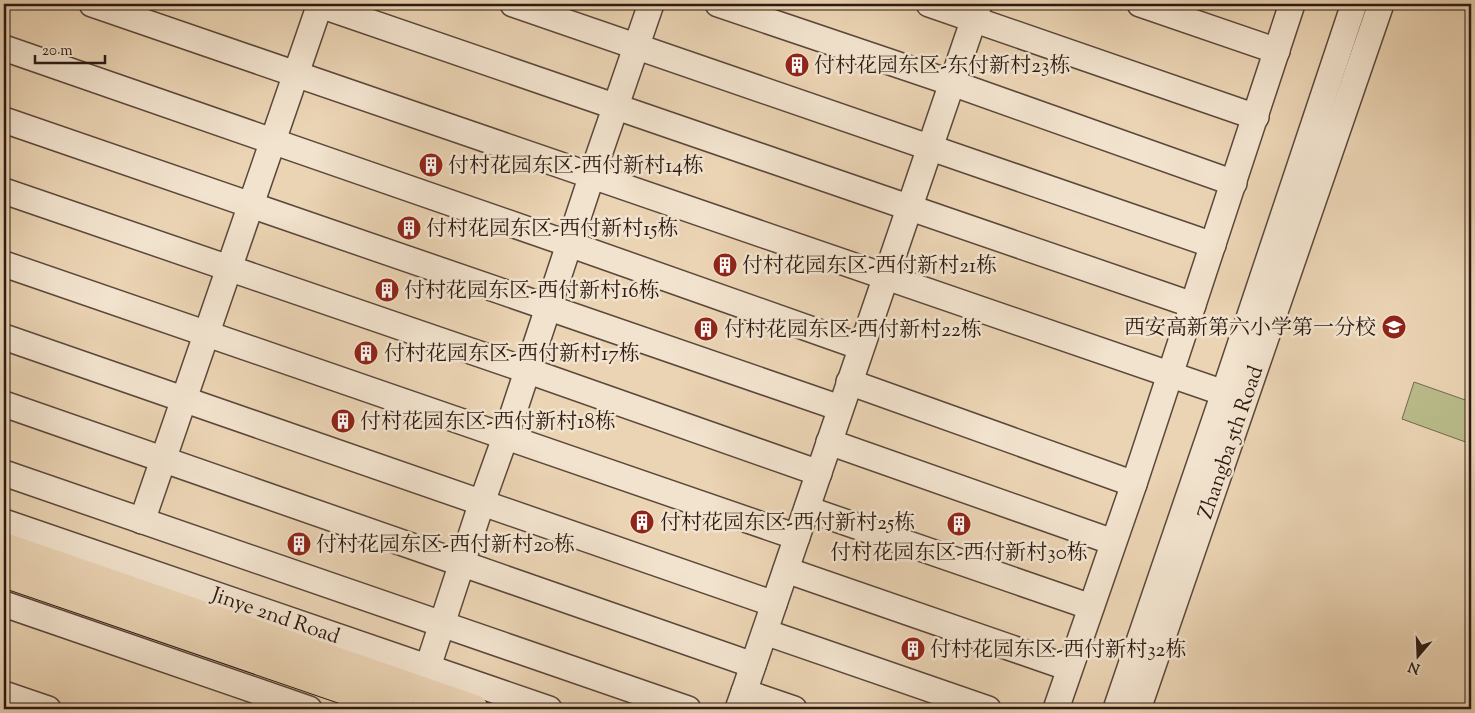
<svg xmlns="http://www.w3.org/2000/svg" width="1475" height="713" font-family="'Sorts Mill Goudy','Noto Serif SC',serif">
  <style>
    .garden { fill: #babc8b; stroke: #726b4f }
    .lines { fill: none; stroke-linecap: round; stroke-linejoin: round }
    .minor-casing { stroke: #5b483b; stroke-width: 28 }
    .major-casing { stroke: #2b1a13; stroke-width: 30 }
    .minor { stroke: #f2e3ce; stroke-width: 25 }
    .major { stroke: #ebd4b4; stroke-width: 28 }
    .labels { text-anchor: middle; stroke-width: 5; stroke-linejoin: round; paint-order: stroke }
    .poi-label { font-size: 21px; fill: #2b1a13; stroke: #f2e3ce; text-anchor: start }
    .street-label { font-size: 21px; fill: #2b1a13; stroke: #f2e3ce }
  </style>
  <rect width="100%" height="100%" fill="#ebd4b4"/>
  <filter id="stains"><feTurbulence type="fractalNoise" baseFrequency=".004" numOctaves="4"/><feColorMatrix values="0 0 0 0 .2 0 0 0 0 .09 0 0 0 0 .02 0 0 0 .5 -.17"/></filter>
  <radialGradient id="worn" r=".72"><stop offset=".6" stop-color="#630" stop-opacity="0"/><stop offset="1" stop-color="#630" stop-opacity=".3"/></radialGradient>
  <path class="garden" d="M1414,382L1471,402V444L1402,419Z"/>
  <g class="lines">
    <defs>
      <g id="minor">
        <path d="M92,4L1224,393"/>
        <path d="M317,4L1193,305"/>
        <path d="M513,4L1213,245"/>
        <path d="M718,4L952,83L1234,183"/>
        <path d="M929,4L1256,117"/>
        <path d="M1140,4L1277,51"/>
        <path d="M4,48L569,244L861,347"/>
        <path d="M4,120L840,408"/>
        <path d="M4,191L526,370L819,473"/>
        <path d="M4,264L797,537"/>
        <path d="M4,337L774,604"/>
        <path d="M849,382L1134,484"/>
        <path d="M4,404L753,665"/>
        <path d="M829,442L1113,542"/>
        <path d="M4,473L688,709"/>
        <path d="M807,509L1091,607"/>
        <path d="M142,521L320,4"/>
        <path d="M4,522L549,709"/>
        <path d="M786,570L1069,668"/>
        <path d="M4,604L309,709"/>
        <path d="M765,632L988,709"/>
        <path d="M420,691L482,502L506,435L592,175L651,4"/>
        <path d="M744,692L979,4"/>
        <path d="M4,694L48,709"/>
        <path d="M738,709L744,692L794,709"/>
        <path d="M1056,709L1134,484L1292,4"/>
        <path d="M1116,709L1224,393L1354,4"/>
        <path d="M1138,709L1381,4"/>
      </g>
      <g id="major">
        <path d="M4,547L474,709"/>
        <path d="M4,573L400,709"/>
      </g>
    </defs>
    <use href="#minor" class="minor-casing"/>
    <use href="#major" class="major-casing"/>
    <use href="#minor" class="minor"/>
    <use href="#major" class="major"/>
  </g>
  <defs>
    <symbol id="building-disc" viewBox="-11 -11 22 22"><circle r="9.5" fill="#8f2418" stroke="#f2e3ce"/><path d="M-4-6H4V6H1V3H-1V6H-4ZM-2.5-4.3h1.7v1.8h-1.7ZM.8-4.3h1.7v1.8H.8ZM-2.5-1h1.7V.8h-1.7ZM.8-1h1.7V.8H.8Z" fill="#fff"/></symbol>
    <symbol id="school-disc" viewBox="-11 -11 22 22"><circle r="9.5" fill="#8f2418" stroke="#f2e3ce"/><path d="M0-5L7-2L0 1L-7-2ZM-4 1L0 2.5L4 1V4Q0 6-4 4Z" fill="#fff"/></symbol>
  </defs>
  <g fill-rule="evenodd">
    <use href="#building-disc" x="783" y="51" width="28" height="28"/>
    <use href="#building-disc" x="417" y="151" width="28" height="28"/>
    <use href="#building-disc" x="395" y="214" width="28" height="28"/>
    <use href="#building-disc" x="711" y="251" width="28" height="28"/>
    <use href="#building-disc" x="373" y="276" width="28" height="28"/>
    <use href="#school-disc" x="1380" y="313" width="28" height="28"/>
    <use href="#building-disc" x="692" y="315" width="28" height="28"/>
    <use href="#building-disc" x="352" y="339" width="28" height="28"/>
    <use href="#building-disc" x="329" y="407" width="28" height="28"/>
    <use href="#building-disc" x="628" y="508" width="28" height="28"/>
    <use href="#building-disc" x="945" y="510" width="28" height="28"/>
    <use href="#building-disc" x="285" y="530" width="28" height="28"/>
    <use href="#building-disc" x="899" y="635" width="28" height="28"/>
  </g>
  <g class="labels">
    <g class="poi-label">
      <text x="814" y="72">付村花园东区-东付新村23栋</text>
      <text x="448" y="172">付村花园东区-西付新村14栋</text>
      <text x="426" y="235">付村花园东区-西付新村15栋</text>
      <text x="742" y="272">付村花园东区-西付新村21栋</text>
      <text x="404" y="297">付村花园东区-西付新村16栋</text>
      <text x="1376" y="334" text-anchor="end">西安高新第六小学第一分校</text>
      <text x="724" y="336">付村花园东区-西付新村22栋</text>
      <text x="384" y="360">付村花园东区-西付新村17栋</text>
      <text x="360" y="428">付村花园东区-西付新村18栋</text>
      <text x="660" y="529">付村花园东区-西付新村25栋</text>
      <text x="316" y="551">付村花园东区-西付新村20栋</text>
      <text x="959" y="559" text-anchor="middle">付村花园东区-西付新村30栋</text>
      <text x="930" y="656">付村花园东区-西付新村32栋</text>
    </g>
    <g class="street-label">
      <text transform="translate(1230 442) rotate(-71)" y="7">Zhangba 5th Road</text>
      <text transform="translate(276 615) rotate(19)" y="7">Jinye 2nd Road</text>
    </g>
  </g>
  <rect width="1475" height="713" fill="none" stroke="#ebd4b4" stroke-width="20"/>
  <rect x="5" y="5" width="1465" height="703" fill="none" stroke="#2b1a13" stroke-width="2.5"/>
  <rect x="10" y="10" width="1455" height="693" fill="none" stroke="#2b1a13"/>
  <g transform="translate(1418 656) rotate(199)" stroke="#f2e3ce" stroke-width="4" paint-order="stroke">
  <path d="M0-4L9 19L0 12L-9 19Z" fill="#2b1a13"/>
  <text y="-8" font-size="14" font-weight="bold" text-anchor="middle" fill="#2b1a13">N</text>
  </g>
  <path d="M35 55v8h70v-8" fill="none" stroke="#2b1a13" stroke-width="2.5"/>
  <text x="42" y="55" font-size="15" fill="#2b1a13" stroke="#f2e3ce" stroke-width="4" paint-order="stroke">20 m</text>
  <rect width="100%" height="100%" filter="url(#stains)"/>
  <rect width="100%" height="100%" fill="url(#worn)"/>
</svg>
